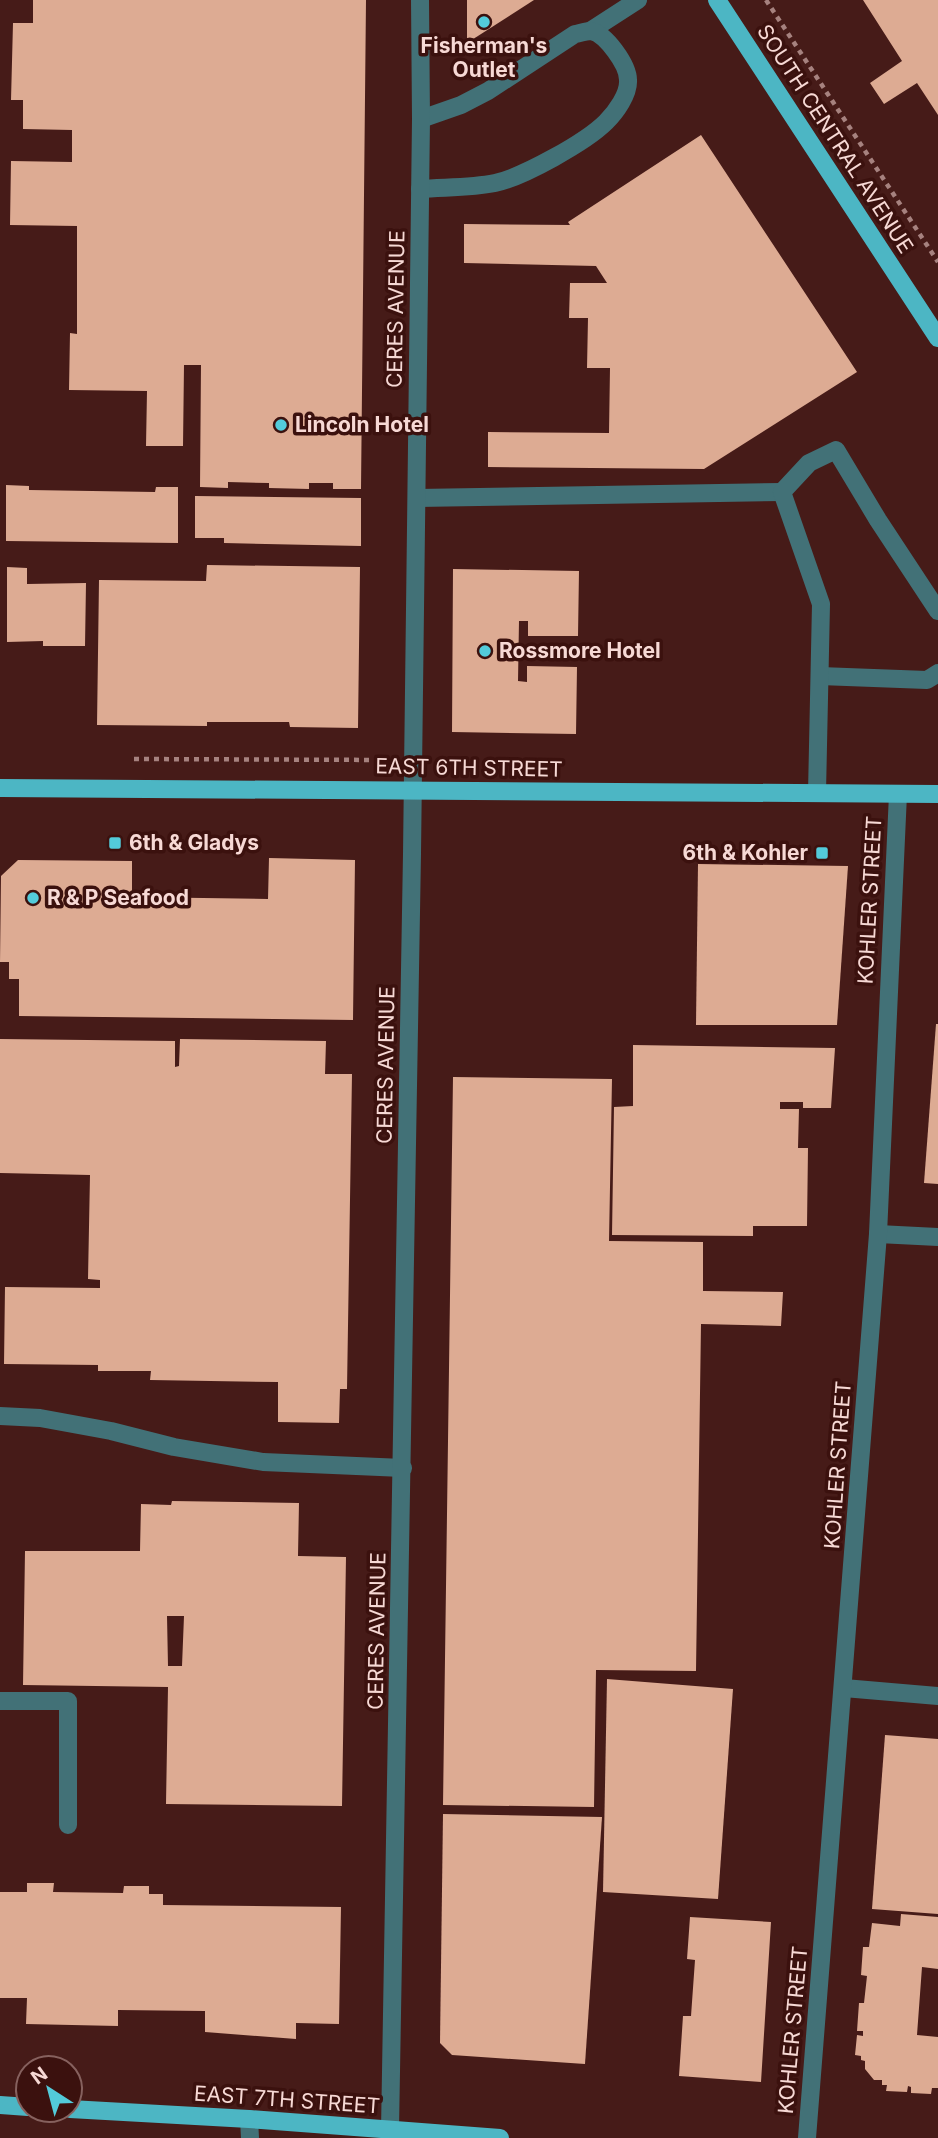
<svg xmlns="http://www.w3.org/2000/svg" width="938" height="2138" font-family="Inter,sans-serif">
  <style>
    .building { fill: #ddab93; fill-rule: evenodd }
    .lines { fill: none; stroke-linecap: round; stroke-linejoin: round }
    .path { stroke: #a6827f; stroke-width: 4.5; stroke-dasharray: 5 5; stroke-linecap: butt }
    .minor { stroke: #427177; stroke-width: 18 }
    .major { stroke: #4cb6c4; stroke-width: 18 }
    .poi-dot { fill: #53cbda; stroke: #3b110e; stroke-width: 2.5 }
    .labels { text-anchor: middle; stroke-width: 7; stroke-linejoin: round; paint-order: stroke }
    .poi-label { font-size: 21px; font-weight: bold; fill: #f7d9d5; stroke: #3b110e; text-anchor: start }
    .street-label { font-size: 21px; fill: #f7d9d5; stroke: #3b110e }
  </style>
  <rect width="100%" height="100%" fill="#461b18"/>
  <g class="building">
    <path d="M33,0H366L361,489H333V483H309V489L269,488V483L228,482V488L200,487L201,365H184L183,446H146L147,391L69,390L70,333L77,334V226L10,225L11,161L72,162V130L23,129V100H11L13,23H33Z"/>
    <path d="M467,0H534L467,43Z"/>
    <path d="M863,0H938V115L917,83L884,104L870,83L902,61Z"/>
    <path d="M701,135L857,372L704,469L488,467V432L609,433L610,368H587L588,318H569L570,283H607L596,266L464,263V224L570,225L568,222Z"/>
    <path d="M6,485L29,486V490L155,492L156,487H178V543L6,541Z"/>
    <path d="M195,496L361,498V546L224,543V538H195Z"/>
    <path d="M207,565L360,567L358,728L290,727L289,722H207V726L97,725L99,580L206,581Z"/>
    <path d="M7,567L27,568V584L86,583L85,646H43V641L7,642Z"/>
    <path d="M453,569L579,571L578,636H528V621H519L518,681L527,682V666L577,667L576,734L452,732Z"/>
    <path d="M269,858L355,860L353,1020L19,1016V979H9V962H0L1,876L18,860L132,861V897L268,899Z"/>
    <path d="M698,864L848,866L837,1025H696Z"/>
    <path d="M936,1024H938V1184L924,1183Z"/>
    <path d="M0,1039L175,1041V1067L179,1066L180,1039L326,1041L325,1074H352L347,1389H340L339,1423L278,1422V1382L150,1380L151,1371H98V1365L4,1364L5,1287L100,1288V1280L88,1279L90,1175L0,1173Z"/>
    <path d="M633,1045L835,1048L831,1108H803V1102H780V1109H799L798,1148H808L807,1226H753V1236L612,1235L614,1107L633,1106Z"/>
    <path d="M453,1077L612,1079L609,1241L703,1242V1291L783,1292L781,1326L701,1324L696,1671L596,1670L594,1807L443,1805Z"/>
    <path d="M172,1501L299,1503L298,1556L346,1557L342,1806L166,1804L168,1687L23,1685L25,1551H140L141,1504L171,1505ZM167,1616H184L182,1666H168Z"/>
    <path d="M607,1679L733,1689L718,1899L603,1892Z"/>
    <path d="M885,1735L938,1739V1914L872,1909Z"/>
    <path d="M443,1814L602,1817L585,2064L452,2055L440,2043Z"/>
    <path d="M27,1883H54L53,1892L123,1893L124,1886H149V1894H163V1905L341,1907L339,2024L296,2023V2039L205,2032V2011L118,2010V2026L26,2024L27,1998H0V1892H27Z"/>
    <path d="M901,1914L938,1917V1969L922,1967L917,2035L938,2037V2088H932L931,2094L911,2093V2087L908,2086L907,2092L886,2091L887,2085H882V2080H874L865,2069V2061L861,2060V2056L855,2055L857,2035L863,2036V2031H857L859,2003H864L867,1976L861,1975L863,1947H869L872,1923L900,1926Z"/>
    <path d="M690,1917L771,1922L761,2082L679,2076L683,2016H691L695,1960L687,1959Z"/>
  </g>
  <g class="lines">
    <g class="path">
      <path d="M766,0L938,262"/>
      <path d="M134,759L388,760"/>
    </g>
    <g class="minor">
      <path d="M590,31L638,0"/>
      <path d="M420,189C444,187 471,188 495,183C523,177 586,142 606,122C616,112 629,94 628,80C628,65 606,34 591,31C586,31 580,33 575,34L488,91L461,105L421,119"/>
      <path d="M417,498L782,492"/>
      <path d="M820,676L927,680L938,673"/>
      <path d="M817,793L821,604L782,492L809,463L836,450L878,520L938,611"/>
      <path d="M878,1234L938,1237"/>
      <path d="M0,1416L40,1418L111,1431L174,1447L263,1462L403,1468"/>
      <path d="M844,1688L938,1696"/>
      <path d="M0,1701H68V1825"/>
      <path d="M249,2119L250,2138"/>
      <path d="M390,2130L412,854L421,119L420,0"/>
      <path d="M807,2138L878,1234L898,794"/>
    </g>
    <g class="major">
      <path d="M717,0L938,338"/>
      <path d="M0,788L938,794"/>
      <path d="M0,2105L28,2107"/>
      <path d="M70,2109L249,2119L500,2138"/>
    </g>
  </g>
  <g class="poi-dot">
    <circle cx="484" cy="22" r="7"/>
    <circle cx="281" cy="425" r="7"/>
    <circle cx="485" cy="651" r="7"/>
    <rect x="108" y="836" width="14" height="14" rx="3.5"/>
    <rect x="815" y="846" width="14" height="14" rx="3.5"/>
    <circle cx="33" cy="898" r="7"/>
  </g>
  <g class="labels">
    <g class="poi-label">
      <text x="484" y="53" text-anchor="middle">Fisherman's<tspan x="484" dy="24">Outlet</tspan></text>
      <text x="295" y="432">Lincoln Hotel</text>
      <text x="499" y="658">Rossmore Hotel</text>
      <text x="129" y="850">6th &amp; Gladys</text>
      <text x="808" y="860" text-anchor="end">6th &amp; Kohler</text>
      <text x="47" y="905">R &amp; P Seafood</text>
    </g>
    <g class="street-label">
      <text transform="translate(835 139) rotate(57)" y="7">SOUTH CENTRAL AVENUE</text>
      <text transform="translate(396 309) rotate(-89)" y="7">CERES AVENUE</text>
      <text transform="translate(469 768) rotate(1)" y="7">EAST 6TH STREET</text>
      <text transform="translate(870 900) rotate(-87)" y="7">KOHLER STREET</text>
      <text transform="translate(386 1065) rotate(-89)" y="7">CERES AVENUE</text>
      <text transform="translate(838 1465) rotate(-86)" y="7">KOHLER STREET</text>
      <text transform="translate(377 1631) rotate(-89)" y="7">CERES AVENUE</text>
      <text transform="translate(793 2030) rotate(-85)" y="7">KOHLER STREET</text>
      <text transform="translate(287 2100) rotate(4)" y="7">EAST 7TH STREET</text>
    </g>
  </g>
  <g transform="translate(49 2089) rotate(324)"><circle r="33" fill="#3b110e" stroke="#86615e" stroke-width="2"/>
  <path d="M0-5L12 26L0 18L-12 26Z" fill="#53cbda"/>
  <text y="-10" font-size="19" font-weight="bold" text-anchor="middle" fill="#f7d9d5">N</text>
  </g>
</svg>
